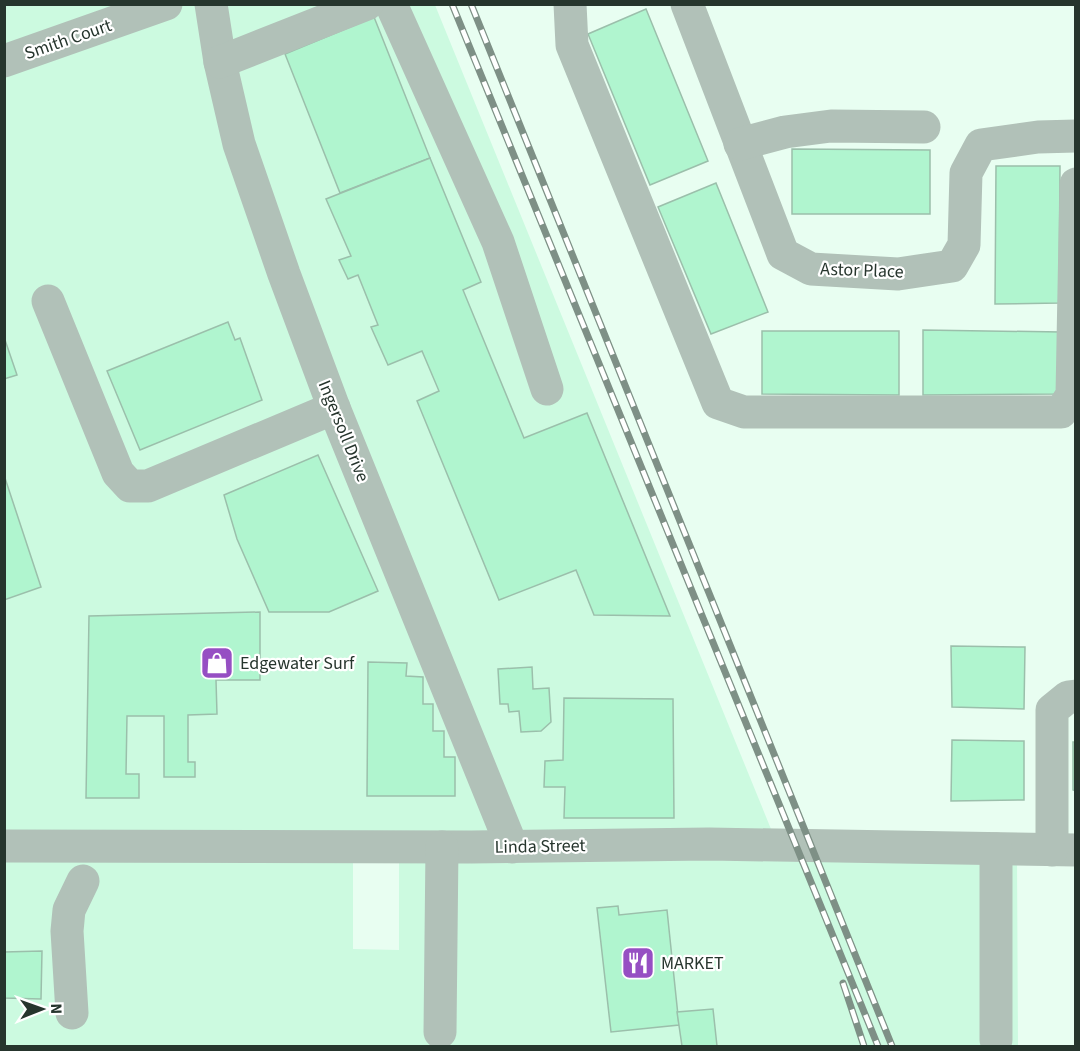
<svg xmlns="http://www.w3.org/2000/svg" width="1080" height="1051" font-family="'Source Sans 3',sans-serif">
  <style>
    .built { fill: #ccfae0; fill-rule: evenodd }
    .building { fill: #b0f5cf; stroke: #9bbfab; stroke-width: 1.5 }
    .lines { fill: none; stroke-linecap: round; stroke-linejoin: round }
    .minor { stroke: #b1c1b8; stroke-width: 33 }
    .rail-casing { stroke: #7e9086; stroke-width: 7 }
    .rail { stroke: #fff; stroke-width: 4.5; stroke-dasharray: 14; stroke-linecap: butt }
    .labels { text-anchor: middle; stroke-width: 4.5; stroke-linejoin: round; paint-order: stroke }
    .street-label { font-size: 18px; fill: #26352d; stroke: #fff }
    .poi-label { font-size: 18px; fill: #26352d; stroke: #fff; text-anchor: start }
  </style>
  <rect width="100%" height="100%" fill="#e8fef1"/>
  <path class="built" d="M5,5H435L782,856H1017L1018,1046H5ZM399,840V950L353,949V863Z"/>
  <g class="building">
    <path d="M646,9L708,161L650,185L588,34Z"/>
    <path d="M374,17L430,158L340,193L285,54Z"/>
    <path d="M792,149L930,150V214H792Z"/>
    <path d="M430,158L481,282L463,290L524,438L587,413L670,616L594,615L576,570L499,600L417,401L439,391L422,351L388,365L371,327L378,325L358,275L348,279L339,260L351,256L326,199Z"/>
    <path d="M996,166H1060L1059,303L995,304Z"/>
    <path d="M716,183L768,312L711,334L658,207Z"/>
    <path d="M228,322L235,340L240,338L262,400L140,450L107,371Z"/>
    <path d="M923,330L1061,332L1060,394L923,395Z"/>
    <path d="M762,331H899V395L762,394Z"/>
    <path d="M4,337L17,375L4,379Z"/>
    <path d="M318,455L378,591L329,612H269L237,539L224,495Z"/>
    <path d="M4,475L41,587L4,600Z"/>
    <path d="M260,612V680H216L217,714L188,715V762H195V777H164V716H127L126,774H139V798H86L89,616Z"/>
    <path d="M951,646L1025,647L1024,709L952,707Z"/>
    <path d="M368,662L407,663L406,676L423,677V704H433V731H444V757H455V796H367Z"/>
    <path d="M532,667L533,689L549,688L551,722L541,731L521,732L519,711L509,712L508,704H500L498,669Z"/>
    <path d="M564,698L673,699L674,818H564L565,787H544L545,761L563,760Z"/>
    <path d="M952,740L1024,741V800L951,801Z"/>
    <path d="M1073,742H1076V791L1073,790Z"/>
    <path d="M618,906L619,915L667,910L679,1025L611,1032L597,908Z"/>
    <path d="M42,951L41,999L4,998V952Z"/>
    <path d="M713,1009L717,1046H682L677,1012Z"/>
  </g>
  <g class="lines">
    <g class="minor">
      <path d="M211,4L220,62L239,144L284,274L334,408L512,847"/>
      <path d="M391,4L498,242L547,389"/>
      <path d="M570,4L572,45L718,403L744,412H1061L1072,395L1076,184"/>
      <path d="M687,4L783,254L811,269L898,274L952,266L964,245L966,173L981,145L1038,137L1076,136"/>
      <path d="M4,61L166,4"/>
      <path d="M220,62L367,4"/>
      <path d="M740,144L785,132L831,126L924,127"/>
      <path d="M48,301L118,473L130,486H148L334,408"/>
      <path d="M4,846L471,847L709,844L1076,850"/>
      <path d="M1052,850V710L1068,697L1076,696"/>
      <path d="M72,1013L67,931L69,910L83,881"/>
      <path d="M440,1032L442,847"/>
      <path d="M996,1040V849"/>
    </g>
    <defs>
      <g id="rail">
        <path d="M452,4L878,1046"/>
        <path d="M471,4L892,1046"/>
        <path d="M843,983L864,1046"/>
      </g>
    </defs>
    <use href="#rail" class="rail-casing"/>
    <use href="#rail" class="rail"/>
  </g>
  <defs>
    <symbol id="shop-square" viewBox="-11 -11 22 22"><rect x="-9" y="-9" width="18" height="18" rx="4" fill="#964fc3" stroke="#fff"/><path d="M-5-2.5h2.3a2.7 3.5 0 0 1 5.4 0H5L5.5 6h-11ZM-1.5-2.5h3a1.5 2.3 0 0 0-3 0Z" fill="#fff"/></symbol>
    <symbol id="restaurant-square" viewBox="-11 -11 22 22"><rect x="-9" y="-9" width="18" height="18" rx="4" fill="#964fc3" stroke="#fff"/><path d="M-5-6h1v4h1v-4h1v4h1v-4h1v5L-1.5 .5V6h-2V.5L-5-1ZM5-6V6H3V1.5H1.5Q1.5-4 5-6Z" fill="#fff"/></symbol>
  </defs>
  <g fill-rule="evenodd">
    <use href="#shop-square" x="198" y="644" width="38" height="38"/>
    <use href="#restaurant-square" x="619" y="944" width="38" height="38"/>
  </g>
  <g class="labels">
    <g class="street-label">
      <text transform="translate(68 39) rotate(-19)" y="6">Smith Court</text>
      <text transform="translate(862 270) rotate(2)" y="6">Astor Place</text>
      <text transform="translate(344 431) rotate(68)" y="6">Ingersoll Drive</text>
      <text transform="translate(540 846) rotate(-1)" y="6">Linda Street</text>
    </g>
    <g class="poi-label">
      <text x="240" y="669">Edgewater Surf</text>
      <text x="661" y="969">MARKET</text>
    </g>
  </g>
  <rect width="1080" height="1051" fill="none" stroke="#26352d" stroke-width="12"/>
  <g transform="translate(42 1009) rotate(89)" stroke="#ffffff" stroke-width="4.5" paint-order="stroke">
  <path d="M0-4.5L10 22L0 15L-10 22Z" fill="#26352d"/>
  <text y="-9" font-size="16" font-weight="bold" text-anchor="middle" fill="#26352d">N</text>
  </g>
</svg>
